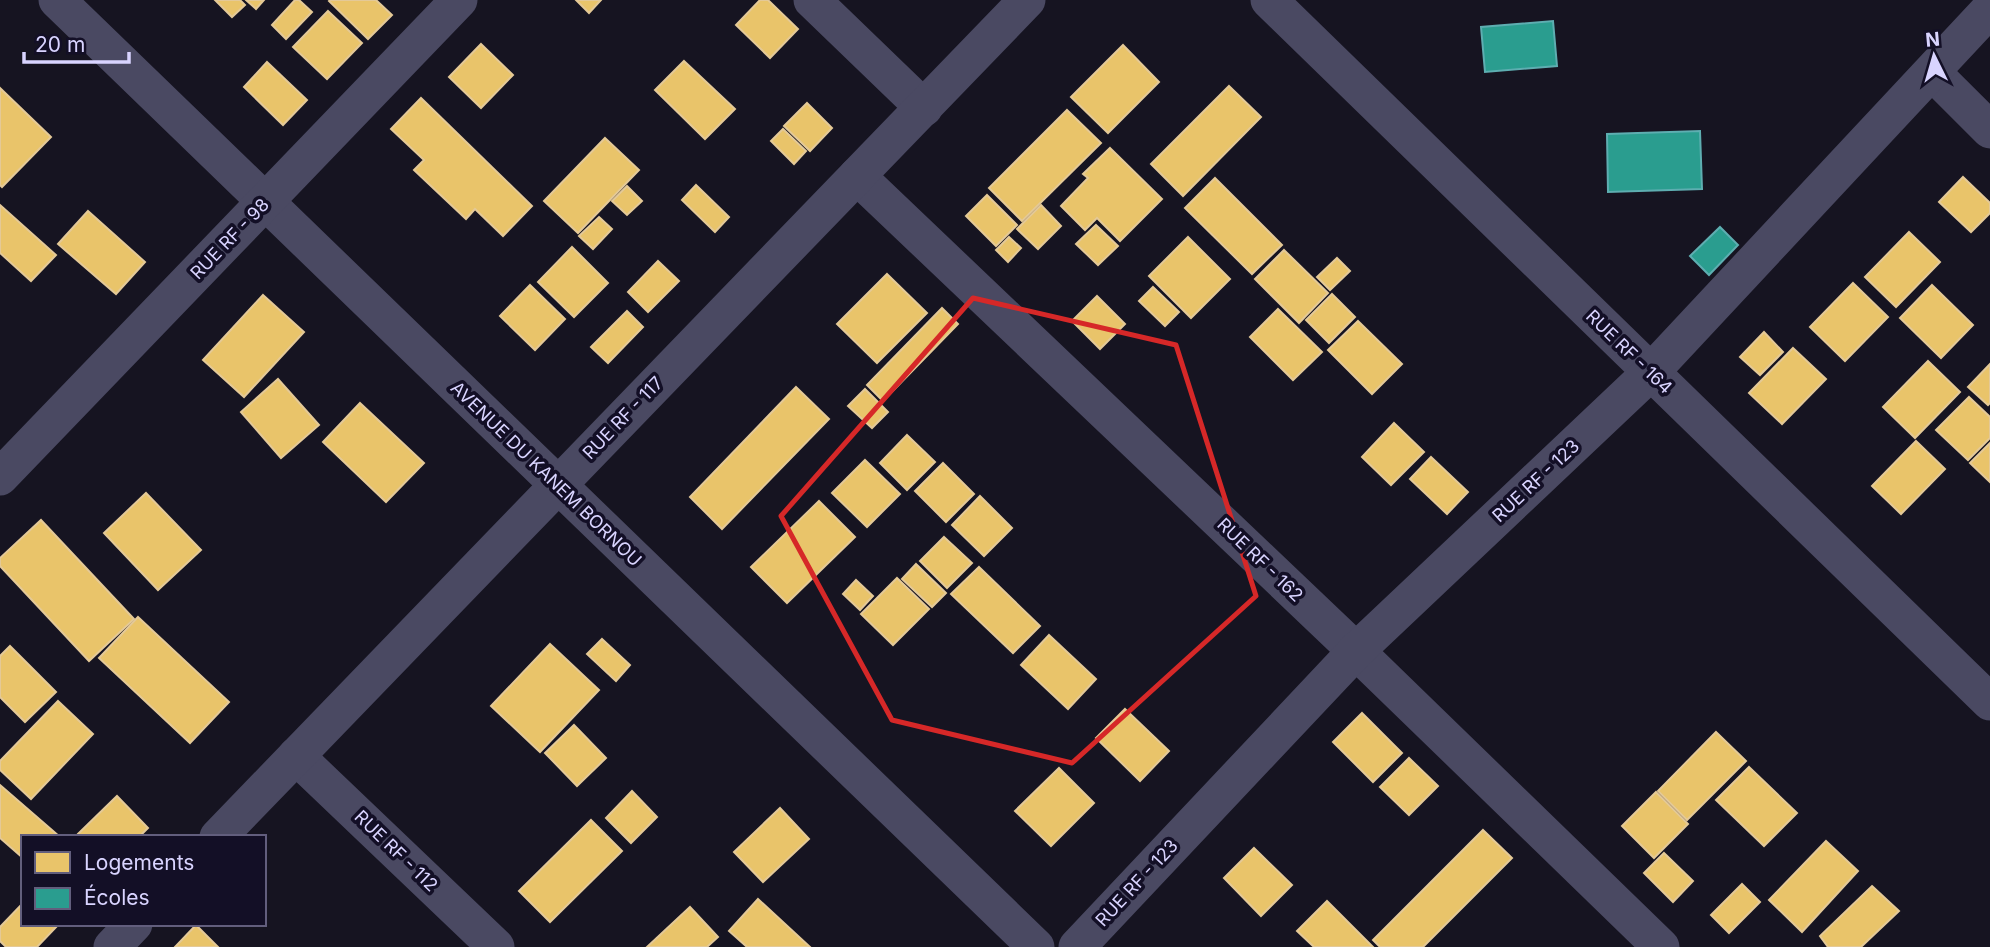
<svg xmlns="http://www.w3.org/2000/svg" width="1990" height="947" font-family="Inter,sans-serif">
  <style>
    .homes { fill: #e9c46a; stroke: #e4c997; stroke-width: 2 }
    .schools { fill: #2a9d8f; stroke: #5eaeb1; stroke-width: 2 }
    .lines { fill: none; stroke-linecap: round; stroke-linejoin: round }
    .street { stroke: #4a4962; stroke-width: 37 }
    .marked { fill: none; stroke: #d62828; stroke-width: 5; stroke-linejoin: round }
    .labels { text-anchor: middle; stroke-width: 7; stroke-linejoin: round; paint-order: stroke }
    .street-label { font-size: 18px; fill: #d9d4ff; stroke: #130f26 }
  </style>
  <rect width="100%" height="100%" fill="#161421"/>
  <g class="homes">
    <path d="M215,0H240L245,5L232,17Z"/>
    <path d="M246,0H264L256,9Z"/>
    <path d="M295,0H299L312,12L286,39L272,25Z"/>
    <path d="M330,0H376L392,15L368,39L329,1Z"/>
    <path d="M576,0H601L589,13Z"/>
    <path d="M760,0H768L798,29L770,58L736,25Z"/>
    <path d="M328,11L362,43L327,79L293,47Z"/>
    <path d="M481,44L513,75L481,108L449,77Z"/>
    <path d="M1123,45L1159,82L1108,133L1071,97Z"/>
    <path d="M684,61L735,109L705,139L655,90Z"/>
    <path d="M267,62L307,100L283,125L244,87Z"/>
    <path d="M1229,86L1261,117L1183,196L1151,164Z"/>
    <path d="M0,88L51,137L2,187L0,185Z"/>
    <path d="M421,98L532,206L503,236L475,209L466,219L414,170L424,160L391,129Z"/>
    <path d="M807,103L832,128L810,151L784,126Z"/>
    <path d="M1067,110L1101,143L1022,221L989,188Z"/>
    <path d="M783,129L806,151L794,164L771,141Z"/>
    <path d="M605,138L639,170L578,233L544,201Z"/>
    <path d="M1110,148L1162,199L1120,241L1097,218L1085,230L1061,206L1088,178L1083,174Z"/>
    <path d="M1963,177L1990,203V213L1971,232L1939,202Z"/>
    <path d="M1215,178L1282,245L1252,274L1185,208Z"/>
    <path d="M696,185L729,217L715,232L682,200Z"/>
    <path d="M627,186L642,201L627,215L612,201Z"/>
    <path d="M987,195L1017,225L996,246L966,216Z"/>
    <path d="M0,205L56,255L31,281L0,253Z"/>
    <path d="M1041,205L1061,226L1038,249L1017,229Z"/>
    <path d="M88,211L145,262L116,294L58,244Z"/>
    <path d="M599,217L612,229L593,249L579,236Z"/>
    <path d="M1096,225L1118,246L1098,265L1076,244Z"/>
    <path d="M1909,232L1940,262L1896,307L1865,277Z"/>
    <path d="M1009,237L1021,248L1008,262L996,250Z"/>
    <path d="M1188,237L1230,279L1191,318L1149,276Z"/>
    <path d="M572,247L608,283L574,317L538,282Z"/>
    <path d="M1284,250L1328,293L1299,323L1255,279Z"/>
    <path d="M1337,258L1350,271L1330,290L1317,277Z"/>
    <path d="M658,261L679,281L648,312L628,292Z"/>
    <path d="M887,274L927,313L877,363L837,324Z"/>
    <path d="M1853,283L1888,317L1845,361L1810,327Z"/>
    <path d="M530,285L565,319L535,350L500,316Z"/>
    <path d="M1932,285L1973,325L1941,358L1900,318Z"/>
    <path d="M1153,287L1179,312L1165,326L1139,301Z"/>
    <path d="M1332,294L1355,317L1329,343L1306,320Z"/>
    <path d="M263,295L304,332L244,397L203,360Z"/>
    <path d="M1097,296L1125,324L1100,349L1072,321Z"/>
    <path d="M942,308L958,324L883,401L867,385Z"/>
    <path d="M1278,309L1322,352L1293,380L1250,337Z"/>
    <path d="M627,311L643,327L608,363L591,347Z"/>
    <path d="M1358,321L1402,364L1372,394L1328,350Z"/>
    <path d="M1764,332L1783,352L1760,375L1740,357Z"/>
    <path d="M1793,348L1826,379L1782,424L1749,393Z"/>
    <path d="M1928,361L1960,392L1915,438L1883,407Z"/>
    <path d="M1990,364V403L1988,405L1968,387Z"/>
    <path d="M278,379L319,425L281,458L241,412Z"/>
    <path d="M796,387L829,419L722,529L690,497Z"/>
    <path d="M865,389L888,412L872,428L848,406Z"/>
    <path d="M1969,397L1990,417V438L1968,460L1936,430Z"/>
    <path d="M360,403L424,463L386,502L323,442Z"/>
    <path d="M1394,423L1424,452L1391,485L1362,457Z"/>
    <path d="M907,435L935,462L907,490L880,463Z"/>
    <path d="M1916,441L1945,469L1901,514L1872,486Z"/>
    <path d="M1990,443V482L1970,463Z"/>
    <path d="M1431,457L1468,492L1447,514L1410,479Z"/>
    <path d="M865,460L900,494L867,527L832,493Z"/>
    <path d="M943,463L974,494L946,522L915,491Z"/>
    <path d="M146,493L201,550L158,590L104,533Z"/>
    <path d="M980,496L1012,528L984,556L952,525Z"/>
    <path d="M819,501L855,537L787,603L751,567Z"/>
    <path d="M41,520L134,619L89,661L0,566V558Z"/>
    <path d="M944,537L972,563L947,588L920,561Z"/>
    <path d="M916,564L946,593L932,607L902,579Z"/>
    <path d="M979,567L1040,626L1013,653L951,594Z"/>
    <path d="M897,578L929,609L893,645L861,614Z"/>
    <path d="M856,580L873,596L860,610L843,594Z"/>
    <path d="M138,617L229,702L190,743L99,658Z"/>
    <path d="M1049,635L1096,679L1068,709L1021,665Z"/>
    <path d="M602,639L630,665L616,681L587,654Z"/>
    <path d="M550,644L599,690L540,752L491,706Z"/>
    <path d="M10,646L56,692L25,722L0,697V656Z"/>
    <path d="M58,701L93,734L31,799L0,770V761Z"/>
    <path d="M1125,709L1169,751L1140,781L1096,738Z"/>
    <path d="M1362,713L1402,753L1373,782L1333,742Z"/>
    <path d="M574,725L606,758L577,786L545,753Z"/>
    <path d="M1716,732L1746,761L1687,820L1658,791Z"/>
    <path d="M1409,758L1438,786L1409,815L1380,787Z"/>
    <path d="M1749,767L1797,813L1764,846L1716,800Z"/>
    <path d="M1059,768L1094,803L1051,846L1015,811Z"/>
    <path d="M0,785L60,837H23V858L0,838Z"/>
    <path d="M632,791L657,817L631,843L606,818Z"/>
    <path d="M1656,792L1688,824L1654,858L1622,826Z"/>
    <path d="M117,796L148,828L139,837H80L78,834Z"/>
    <path d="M780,808L809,839L763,882L734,852Z"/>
    <path d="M591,820L622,851L550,922L519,891Z"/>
    <path d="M1483,830L1512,858L1423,947H1380L1373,940Z"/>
    <path d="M1826,841L1858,871L1802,932L1769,900Z"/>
    <path d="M1254,848L1292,885L1261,916L1224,878Z"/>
    <path d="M1664,853L1693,881L1673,902L1644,873Z"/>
    <path d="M1742,884L1760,902L1729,933L1711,915Z"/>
    <path d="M1872,886L1899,911L1861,947H1828L1820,936Z"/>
    <path d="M758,899L810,947H747L729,931Z"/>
    <path d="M1327,901L1373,947H1314L1297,931Z"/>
    <path d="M23,903V924H59L37,947H6L0,941V927Z"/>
    <path d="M690,907L718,937L707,947H647Z"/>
    <path d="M196,925L218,947H175Z"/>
  </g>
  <g class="schools">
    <path d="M1553,21L1557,66L1485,72L1481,27Z"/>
    <path d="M1700,131L1702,189L1608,192L1607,134Z"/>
    <path d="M1720,227L1738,245L1709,275L1690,256Z"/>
  </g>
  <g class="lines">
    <g class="street">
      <path d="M57,0L1036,947"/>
      <path d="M812,0L924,108"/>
      <path d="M1269,0L1990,702"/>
      <path d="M1932,72L1990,130"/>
      <path d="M857,176L1356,651L1661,947"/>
      <path d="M0,477L459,0"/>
      <path d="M296,756L496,947"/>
      <path d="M218,837L1027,0"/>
      <path d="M112,947L134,924"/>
      <path d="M1077,947L1356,651L1650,373L1990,9"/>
    </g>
  </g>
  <path class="marked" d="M973,298L1176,345L1256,596L1072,763L892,720L781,516Z"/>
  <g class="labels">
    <g class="street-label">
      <text transform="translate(230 239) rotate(-46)" y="6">RUE RF - 98</text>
      <text transform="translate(1629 352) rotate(44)" y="6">RUE RF - 164</text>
      <text transform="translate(623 418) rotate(-46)" y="6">RUE RF - 117</text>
      <text transform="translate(546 474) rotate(44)" y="6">AVENUE DU KANEM BORNOU</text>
      <text transform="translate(1536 481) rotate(-43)" y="6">RUE RF - 123</text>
      <text transform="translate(1260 560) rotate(44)" y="6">RUE RF - 162</text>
      <text transform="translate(396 851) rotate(44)" y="6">RUE RF - 112</text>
      <text transform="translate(1137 883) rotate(-47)" y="6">RUE RF - 123</text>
    </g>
  </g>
  <rect x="21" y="835" width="245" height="91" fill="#130f26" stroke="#625e7d" stroke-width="2"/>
  <rect x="35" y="852" width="35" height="21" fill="#e9c46a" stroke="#625e7d" stroke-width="2"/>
  <text x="84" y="870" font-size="21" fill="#d9d4ff">Logements</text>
  <rect x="35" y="888" width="35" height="21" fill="#2a9d8f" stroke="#625e7d" stroke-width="2"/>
  <text x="84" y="905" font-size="21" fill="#d9d4ff">Écoles</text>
  <g transform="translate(1934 56) rotate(355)" stroke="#130f26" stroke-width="5" paint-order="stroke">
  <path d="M0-5L12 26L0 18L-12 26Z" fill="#d9d4ff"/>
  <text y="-10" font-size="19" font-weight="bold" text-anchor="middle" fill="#d9d4ff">N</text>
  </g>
  <path d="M24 52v10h105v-10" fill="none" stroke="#d9d4ff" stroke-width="3.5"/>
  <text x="35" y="52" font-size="21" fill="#d9d4ff" stroke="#130f26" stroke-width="5" paint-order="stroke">20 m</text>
</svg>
